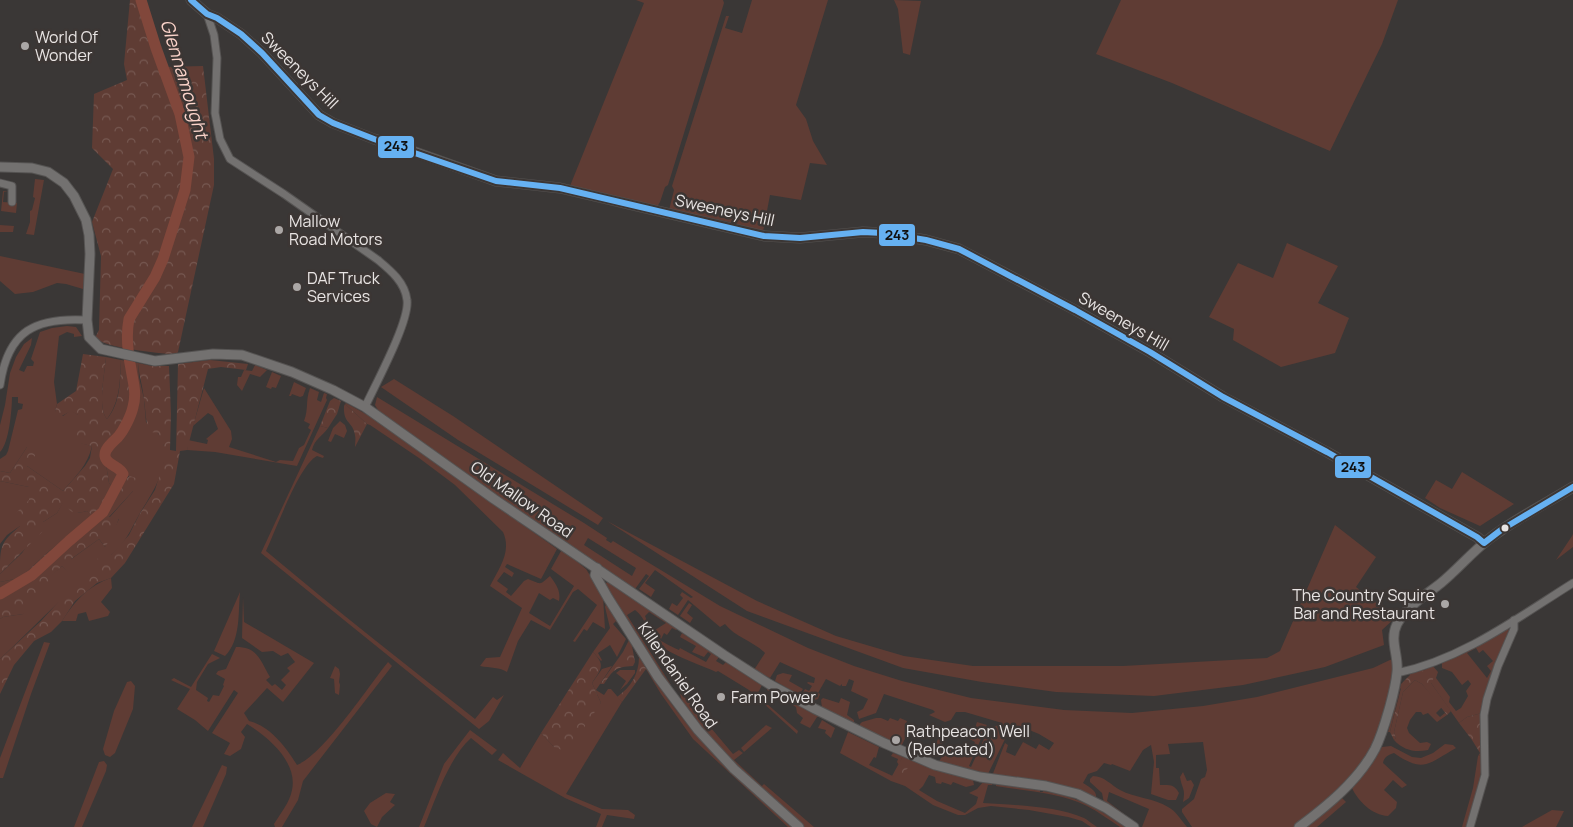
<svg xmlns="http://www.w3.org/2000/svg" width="1573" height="827" font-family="Manrope,sans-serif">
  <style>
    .green { fill: #5f3c34; fill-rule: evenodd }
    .forest { fill: url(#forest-crowns) }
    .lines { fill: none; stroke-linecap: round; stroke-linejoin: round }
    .river { stroke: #81473b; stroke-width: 11 }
    .minor-casing { stroke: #555352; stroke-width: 9 }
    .tertiary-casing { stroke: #555352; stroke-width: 11 }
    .minor { stroke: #737170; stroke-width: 7 }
    .tertiary { stroke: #737170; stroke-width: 9 }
    .bus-1-casing { stroke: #3c3634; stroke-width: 10 }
    .bus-1 { stroke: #66b1f2; stroke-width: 6 }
    .poi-dot { fill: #aba7a6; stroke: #3c3634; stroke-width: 2 }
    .bus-dot { fill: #e8e4e3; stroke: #3c3634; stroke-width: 2 }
    .labels { text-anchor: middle; stroke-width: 5; stroke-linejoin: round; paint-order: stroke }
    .poi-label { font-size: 16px; fill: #e8e4e3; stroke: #3c3634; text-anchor: start }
    .street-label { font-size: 16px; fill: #e8e4e3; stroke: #3c3634 }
    .water-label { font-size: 18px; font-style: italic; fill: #fcd4ca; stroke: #3c3634 }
    .line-badge { stroke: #3c3634; stroke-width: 2 }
    .pale-badge-label { font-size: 14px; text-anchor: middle; font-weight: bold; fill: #111 }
  </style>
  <defs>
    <pattern id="forest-crowns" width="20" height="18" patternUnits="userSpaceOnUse" patternTransform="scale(1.25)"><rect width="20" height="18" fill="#5f3c34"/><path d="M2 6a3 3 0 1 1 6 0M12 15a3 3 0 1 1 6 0" fill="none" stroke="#765851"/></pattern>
  </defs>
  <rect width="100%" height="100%" fill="#3a3736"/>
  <g class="green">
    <path d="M636,0H723L724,3L668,185L665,187L660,202L657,207L570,186L644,3Z"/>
    <path d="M752,0H828L796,105L806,119L813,141L827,165L810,163L801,200L770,195L763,232L730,222L669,210L674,190L672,186L726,16H729L725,28L742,33Z"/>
    <path d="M894,0L921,1L910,55L903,53L898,9Z"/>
    <path d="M1121,0H1398L1382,44L1330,151L1172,83L1096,54Z"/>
    <path d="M35,179L44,180L34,235L26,234L30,222V211L32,210L35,198L33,197Z"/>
    <path d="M3,191L8,192H4L3,202L17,203L16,213L1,211Z"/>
    <path d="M0,225L14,226L13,232H0Z"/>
    <path d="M1287,243L1338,266L1318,303L1349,318L1335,353L1281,367L1233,340L1234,329L1209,317L1238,263L1273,278Z"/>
    <path d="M0,256L85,274L83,289L66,284L57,283L33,292L15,294L0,281Z"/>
    <path d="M67,326L76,327L82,336L74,337V334L67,332L59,336L54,382L57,404L55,411L63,416L71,410L78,415L81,443L92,446C88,465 75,477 63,491L27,466V447L10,473L0,471V459L6,455L8,451L18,410L22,409L23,404L18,403V397H12C12,410 9,444 0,452V425L5,405L10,373L16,357L24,344L32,338L31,345L19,370L24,372L27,366H33L34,362L31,359L40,332L52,328Z"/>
    <path d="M106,357L121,360C120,381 120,402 107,419C97,408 105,372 106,357Z"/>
    <path d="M132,362L138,363L139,377L144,399L146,422C154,429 162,435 164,446C169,468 151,495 140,513C133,525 129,536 120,546C102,566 80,581 61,600C40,620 21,639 0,659V619L3,617L23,614L27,595L62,566L70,573V560L99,539L105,547L119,519L109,518L133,491L129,476L114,487L109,483L104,452L116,442L134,387Z"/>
    <path d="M255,365L267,370L260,377L250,374L242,391L237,385L238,377H241L244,370L252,371Z"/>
    <path d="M272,372L281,376L276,388L272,387L271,389L266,387Z"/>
    <path d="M394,379L453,416L603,518L598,525L458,440L381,387Z"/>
    <path d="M294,382L306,388L303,396L300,397L292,394L291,396H289Z"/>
    <path d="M204,388L231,431L232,439L229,447L276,462L280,460L293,461L299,448L304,445L311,430L308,428L310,424L304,421C309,408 305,402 310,388L319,392L317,400L321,402L324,393L327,394L326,398L327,400L297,466L215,452L187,450L188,440L207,444L208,440L206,439L218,429L213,416L208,413L193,426Z"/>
    <path d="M377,397L584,523L607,538L606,540L611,543L613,541L720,606L808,648L854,666L902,681L971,698L1064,710L1132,713L1203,706L1257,697L1373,668L1392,659L1393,683L1380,729L1367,757L1336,792L1308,817L1294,827H1192L1182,812V809L1194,799L1201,779L1205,777L1207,770L1203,742L1168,744L1170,754L1156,755V768H1159L1160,785C1170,785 1174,784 1179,793L1176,800H1168L1151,794L1154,762L1151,745L1143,750L1130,771L1112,764L1111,765L1104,763L1097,771L1088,774L1083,783C1089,787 1098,791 1096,799L992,776L1005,743L1008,745L1006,752L1015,756L1023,742L1036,749L1039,744L1049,750L1054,743L1039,734L1022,727L1019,726L1014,734L1000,729L999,732L1007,735L988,774L939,762L943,754L950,749L969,755L975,742L962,735L975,728L977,722L987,725L969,766L971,767L988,730L1002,723L965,712H956L951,720L945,722L929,715L935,712L933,710L884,694L876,713L859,719L857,712L863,709L868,699L851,691L854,681L849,679L846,686H842V684L840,686L826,679L818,693L820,694L818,699L815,700L802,694L805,689L809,691L812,686L807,683L808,682L814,683L815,678L780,662L770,678L754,670L765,653C753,641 735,637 725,624L720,627L688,600L678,615L669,609L672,603L677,606L683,598L680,595L682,592L691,598L693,597L655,570L645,583L655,590L651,597L639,589L649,576L646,574L635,589L490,492L393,423L378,410L375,405ZM588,538L636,568L632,576L584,545Z"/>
    <path d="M346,403L371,417L557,549L541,579L507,564L505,567L514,573L512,577L504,572L497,581L508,589L506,592L511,596L524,581L528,579C543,585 539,585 550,576C556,584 561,591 559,601L553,598L550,600L539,593L529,613L550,626L574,586L551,569L561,551H564L586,569L603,596L605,629L593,622L587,631L584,629L575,642L573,641L597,605L578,589L573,592L550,630L531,620L518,641L507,672C500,667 490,668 480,666L486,658L500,657L522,608L490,586C499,568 512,552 503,532L455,485L419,458L370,425L367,424L345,404Z"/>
    <path d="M340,421L345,425L347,431L344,438L335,434L331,442L328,441L333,428Z"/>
    <path d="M320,426L328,428C322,437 315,438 312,450L324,456L323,458L317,456C299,465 276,530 266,551C335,609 405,664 475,719L493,697L497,700L504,695L489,721L479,729L261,553Z"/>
    <path d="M1462,472L1514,504L1480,526L1440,508L1425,498L1436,480L1452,489Z"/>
    <path d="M0,481L29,487V501L20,526L7,535L0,544Z"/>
    <path d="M63,502L78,513L87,511L94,516L48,552L20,578L0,582V574L22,553L43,522L57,513Z"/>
    <path d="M607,521L757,601L836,636L904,656L973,666H1123L1267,658L1280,651L1335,525L1376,557L1356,587L1395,618L1382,630L1384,645L1325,667L1243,685L1154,696L1056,692L982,682L903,668L747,611Z"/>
    <path d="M1573,534V547L1556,560L1572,536Z"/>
    <path d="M111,578L112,588L101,602L110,612L108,616L89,621L86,612L78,614L76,621H62C75,601 88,586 111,578Z"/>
    <path d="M608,582L677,629L676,630L672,628L667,635L664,633L661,639L655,630L666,623L649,612L645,616C654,638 657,640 679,650L680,648L706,662L711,654L708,652L704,657L692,652L696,646L680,637L682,633L719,657L716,661L723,665L726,662L762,685L757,695L798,731L797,734L749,690L718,671L716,672C701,665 663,652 653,640C645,629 647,619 635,610L627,615L671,685L666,683L604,584Z"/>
    <path d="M240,592C238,613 241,640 225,656L214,651Z"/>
    <path d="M243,597L244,622L314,663L283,702L267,688L244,713L249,721C270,726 286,747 297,765C324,754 368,687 388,662L392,666L303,781L298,800L282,827H275L274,824C280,814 290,802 292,790C298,762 268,737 247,724L241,732L245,737L241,749L230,756L224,754L230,743L212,733L238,693L234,690L208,731L195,720L177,709L190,689L171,680L174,678L191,687L212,654L220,658L208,664L197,682L196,690L208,698L207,701L209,702L213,695L219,696L224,686L223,685L225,679L216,674L218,671L226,669L236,647C258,647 260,660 270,677L266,680L272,686L275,684L282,690L286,685L281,680L290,671L287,668L295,662L288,653L281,656L273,651L262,652L242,638Z"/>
    <path d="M606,603L618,620L617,623L616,621L613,624L626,639L617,657L610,645L598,653L602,660L601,661L593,652L610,628L605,607Z"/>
    <path d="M689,603L692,605L687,613L693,618L690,623L680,616Z"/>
    <path d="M1506,628L1509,630L1510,634L1489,681L1482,713L1467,717L1459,723L1431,683L1426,669L1400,689L1390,732H1388L1401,684L1410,675V673L1432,665L1438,672L1436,678L1450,697L1449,702L1456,711L1461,708L1468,696L1466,691L1471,684L1468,680L1462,685L1452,672L1442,668V662ZM1476,648L1479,653L1483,650L1493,661L1487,666L1491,671L1487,678L1467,653Z"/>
    <path d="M44,642L50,643L31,694L3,778H0V758Z"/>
    <path d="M636,648C654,679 674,710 698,737C727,769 761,798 794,827H788L693,739L661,694L635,651Z"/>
    <path d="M335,666L339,669L340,674L339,682L340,685L339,695L335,693L334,679L330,678Z"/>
    <path d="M612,666L596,690L604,695L608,689H611L622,702L566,794L602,809L628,810L635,815L634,819L607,815L602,827H596L601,814L565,798L498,760L503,753L520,768L541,733L554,747L601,703L592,683L602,669Z"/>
    <path d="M620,670H635V673L627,684L620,690L626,681L616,673Z"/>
    <path d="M783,673L792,675L789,681L803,689L799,695L775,681L777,675Z"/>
    <path d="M1415,680L1422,684L1442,707L1436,713L1440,717L1445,713L1447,715L1437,722L1428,713L1423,715L1421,712H1416L1410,720L1407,728L1409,733L1420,743L1427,742L1431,744L1428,750C1415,753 1403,750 1394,740L1396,738L1394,732L1403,692Z"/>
    <path d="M131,681L135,686L133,709L115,753L110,757L105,755L103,749L114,711L127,682Z"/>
    <path d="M767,687L819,717H817L810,728L800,723L803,718L797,713L796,707L767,690Z"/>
    <path d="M680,694L684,696L733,754L739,750L743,753L734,760L762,786L764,784L814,827H804L716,747L683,705Z"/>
    <path d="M823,698L839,703L841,698L850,702L847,715L854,720V723L853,724L822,708L821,700Z"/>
    <path d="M876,718H881L888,721L890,718L898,721L900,718L907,721L905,726L910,728L901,747L860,728V724L862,722Z"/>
    <path d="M822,720L835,728L831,738L825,733L826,730L818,728Z"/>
    <path d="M766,725L772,728L744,752L741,748Z"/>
    <path d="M942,728L945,729L941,738C944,746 941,750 937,757L932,755Z"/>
    <path d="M470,730L497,750L492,755L471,738C448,759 436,799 424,827H419L444,764Z"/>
    <path d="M848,732L879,747L876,758L874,757L869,765L897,778L900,775L902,758L899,765L897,762L898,759L891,756L893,753L946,773L973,780L974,785L966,787L953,782L951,785L942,782L941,784L936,783L935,777L929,775L923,786L919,790L937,801L965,813L976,804L978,797L969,793L977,789L983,782L992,784V785H988L983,803C1013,805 1057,806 1084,818C1088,820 1092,824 1097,827H1091L1082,821L1068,817L1029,810L991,806L978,808L965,815H958L933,805L905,786L891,781L840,753Z"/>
    <path d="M1445,744L1453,745L1456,748C1429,763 1424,774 1394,753C1388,755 1384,757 1383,763L1407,785L1402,788L1393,780L1384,790L1397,802L1396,808L1388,816C1372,815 1358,801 1352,788L1372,764L1382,747L1391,746L1412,757L1421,758L1433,753Z"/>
    <path d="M1483,754L1479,789L1468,827H1462L1473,788L1478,756Z"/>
    <path d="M104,761L107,765L106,771L82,827H74L99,762Z"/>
    <path d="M222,765L227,767L226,774L203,827H192Z"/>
    <path d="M1183,772L1187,781L1191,780L1194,785L1189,798L1183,802C1186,789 1182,789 1180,777Z"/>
    <path d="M1093,776C1104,776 1111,785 1120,790C1135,798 1154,798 1168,807C1176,811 1181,820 1187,827H1142L1149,809L1109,792L1107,801L1128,817V818L1104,803L1102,793L1090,782V779Z"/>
    <path d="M996,784L1040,790V792H1043V791C1074,795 1100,809 1125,827H1120C1109,820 1099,812 1087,806C1059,792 1026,791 996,786Z"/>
    <path d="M386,793L395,794L390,802L395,805L382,817L377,827L371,824L364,811L370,803Z"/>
    <path d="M1342,798L1346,802L1317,827H1307Z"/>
    <path d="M1552,810L1564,811L1556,827H1522Z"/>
  </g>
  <g class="forest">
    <path d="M130,0H140L153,40L168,67L203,66L214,159V185L178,352L175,355C156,352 109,349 95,338L99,330L101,256L92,222L113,169L92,148L94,94L127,80L124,64Z"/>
    <path d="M83,354L106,357C105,372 97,408 107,419C121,403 120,380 121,360L132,362C134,384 135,408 126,429C121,439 112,445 104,452L109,483L114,487L130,476L136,478L133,491L109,517L119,518L113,535L105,547L99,539L71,559L73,569L70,574L62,566L50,577L52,583L42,595H27L32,605L23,614L3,617L0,619V582L20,578L48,552L94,517L87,511C73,515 72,513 63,503L57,513L43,522V531L0,574C0,546 0,543 20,526L16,513L29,500V487L0,481V471L10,473L27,447L34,445L37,447V453L27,466L63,491L85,466L90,458L92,446L74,442L73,437L78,415L71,411L58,418L55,411L57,404L76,391Z"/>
    <path d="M210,360L248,364L246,370L221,367L208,369L187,450L180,451L174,484L125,563L111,578L97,583L75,601L62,621L51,632L34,641L14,665L0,694V659L41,621L101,555H111L129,535L139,515L155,490L164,461V446L158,433L150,432C145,421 146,412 144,400C143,387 139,376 138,363L152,366H169L171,414L170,450L176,451L178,364Z"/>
    <path d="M334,398L341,401L337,414L328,428L320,426L330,401Z"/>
    <path d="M345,404L367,424L355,447C355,443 356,439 355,435C353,421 343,424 344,406Z"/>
    <path d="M629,640L632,646L635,662L633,666C615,667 613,670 604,684H600L623,652Z"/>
    <path d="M593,652C606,666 601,669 592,683L601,703L567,752L554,747L541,733Z"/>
    <path d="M639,657L646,669L622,702L617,697C631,687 639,674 639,657Z"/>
    <path d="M1427,669L1434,677L1431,683L1451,711L1447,715L1422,684L1415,680L1403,692L1394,732L1396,738L1394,740L1390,732L1402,684L1407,678Z"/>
    <path d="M1482,713L1483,754L1478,756L1480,753L1472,740L1459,723L1467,717Z"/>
    <path d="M902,758L911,761L910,766L897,779L892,776Z"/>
  </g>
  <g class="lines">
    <path class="river" d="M0,594L32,575L69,541L103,512L123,474C120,466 106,465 105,456C104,449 113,442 118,437C124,430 131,416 133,407C137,393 133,382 131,369C128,354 126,334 129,319L155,277L163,259L185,190L189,157L180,114L156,48L141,0"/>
    <defs>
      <g id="minor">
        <path d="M207,14L214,35L217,58L215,113L220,139L230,159L284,194L378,260C390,270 405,282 407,300C410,321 375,385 365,407"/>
        <path d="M0,183L12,186V202"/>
        <path d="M0,385C8,330 36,317 87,320"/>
        <path d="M1397,673C1463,659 1517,618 1573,583"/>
        <path d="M1470,827L1485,775L1484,715L1487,699L1498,666L1514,629V620"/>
      </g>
      <g id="tertiary">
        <path d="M191,0L207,14L217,18L241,34L262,53L319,115L333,123L374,139L415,152L496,181L560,188L764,236L800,238L863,232L883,233L926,240L959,249L1075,310L1150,352L1223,397L1327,452L1477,537L1484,543"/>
        <path d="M0,167L32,168L48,172L64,183L74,196L86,220L89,235L90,254L87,320L89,337L101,349L155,361L213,354L242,355L292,372L333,390L365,407L494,499L724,655L769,684L815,709L884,743L935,765L980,777L1046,786L1078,794L1106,808L1134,827"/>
        <path d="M597,568L595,575L608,598L658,677L698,730L734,769L799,827"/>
        <path d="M1299,827C1327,806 1358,781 1375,749C1382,735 1386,720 1390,706C1393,695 1396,684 1397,672C1399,656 1389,640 1397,624C1407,606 1426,595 1441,583C1458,569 1472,552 1489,539C1515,519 1545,504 1573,487"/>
      </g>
    </defs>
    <use href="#minor" class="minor-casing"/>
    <use href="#tertiary" class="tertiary-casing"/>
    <use href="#minor" class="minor"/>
    <use href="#tertiary" class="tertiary"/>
    <defs>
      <path id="bus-1" d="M191,0L207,14L217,18L241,34L262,53L319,115L333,123L374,139L496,181L560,188L764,236L800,238L863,232L883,233L926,240L959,249L1075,310L1150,352L1223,397L1327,452L1477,537L1484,543L1501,530L1573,487"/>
    </defs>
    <use href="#bus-1" class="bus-1-casing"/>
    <use href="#bus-1" class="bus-1"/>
  </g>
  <g class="poi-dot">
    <circle cx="25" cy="46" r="5"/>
    <circle cx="279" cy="230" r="5"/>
    <circle cx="297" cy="287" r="5"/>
    <circle cx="1445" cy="604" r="5"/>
    <circle cx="721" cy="697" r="5"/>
    <circle cx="896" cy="740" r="5"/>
  </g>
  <circle class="bus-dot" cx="1505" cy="528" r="4.5"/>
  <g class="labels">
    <g class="poi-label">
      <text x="35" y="43">World Of<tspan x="35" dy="18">Wonder</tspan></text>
      <text x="289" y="227">Mallow<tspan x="289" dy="18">Road Motors</tspan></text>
      <text x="307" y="284">DAF Truck<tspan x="307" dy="18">Services</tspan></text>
      <text x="1435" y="601" text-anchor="end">The Country Squire<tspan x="1435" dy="18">Bar and Restaurant</tspan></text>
      <text x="731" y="703">Farm Power</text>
      <text x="906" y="737">Rathpeacon Well<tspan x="906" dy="18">(Relocated)</tspan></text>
    </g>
    <g class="street-label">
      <text transform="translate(300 70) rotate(45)" y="6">Sweeneys Hill</text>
      <text transform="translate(725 210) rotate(12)" y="6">Sweeneys Hill</text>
      <text transform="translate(1124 321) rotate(30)" y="6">Sweeneys Hill</text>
      <text transform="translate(522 499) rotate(35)" y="6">Old Mallow Road</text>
      <text transform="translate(678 675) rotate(55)" y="6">Killendaniel Road</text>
    </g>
    <g class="water-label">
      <text transform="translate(184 79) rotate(73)" y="6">Glennamought</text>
    </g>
  </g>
  <g class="line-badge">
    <rect x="377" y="135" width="38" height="24" rx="5" fill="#66b1f2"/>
    <rect x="878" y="223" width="38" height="24" rx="5" fill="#66b1f2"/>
    <rect x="1334" y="455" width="38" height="24" rx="5" fill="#66b1f2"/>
  </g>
  <g class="pale-badge-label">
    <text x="396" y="151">243</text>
    <text x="897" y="240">243</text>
    <text x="1353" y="472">243</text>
  </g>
</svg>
